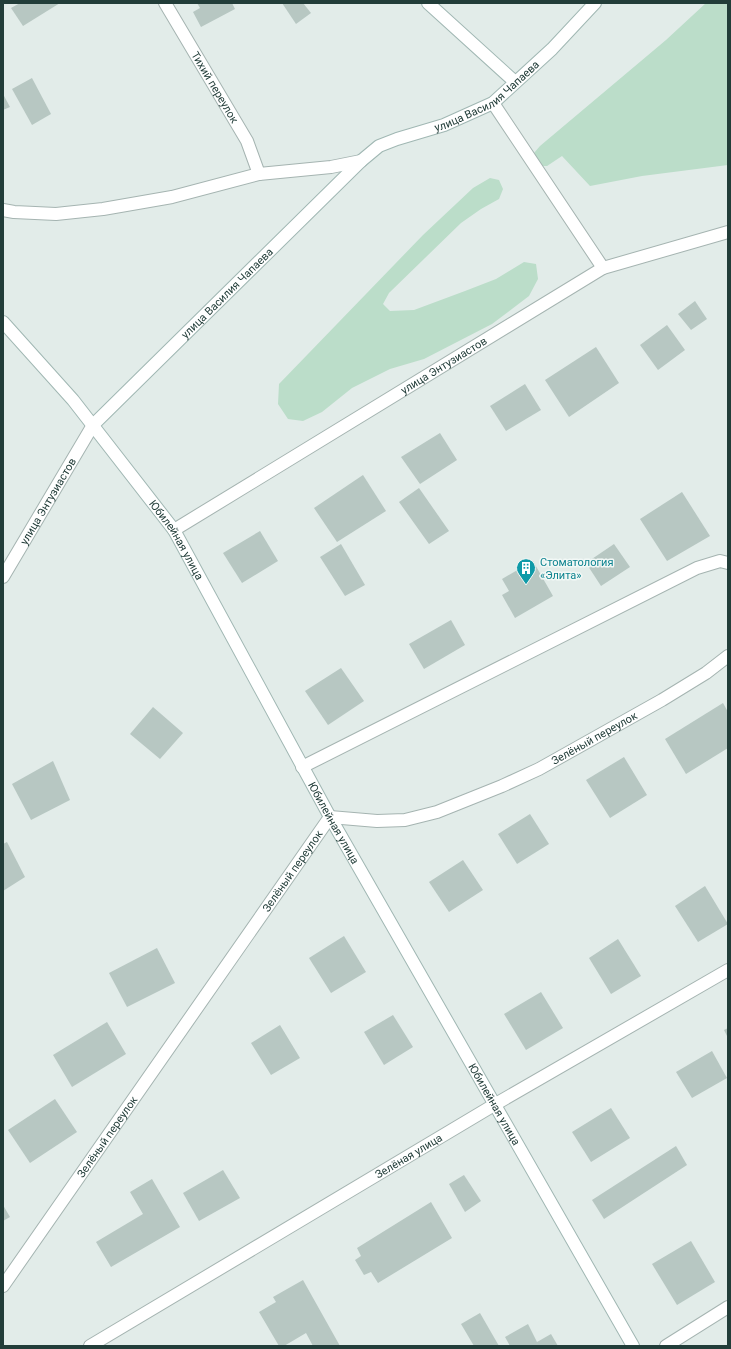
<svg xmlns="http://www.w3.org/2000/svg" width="731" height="1349" font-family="Roboto,sans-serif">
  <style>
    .green { fill: #bbddc9 }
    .building { fill: #b7c7c2 }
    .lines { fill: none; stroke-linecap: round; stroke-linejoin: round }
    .lane-casing { stroke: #a5b4b1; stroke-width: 14 }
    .street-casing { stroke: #a5b4b1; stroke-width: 14 }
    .secondary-casing { stroke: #a0b7b3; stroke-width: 14 }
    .lane { stroke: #fff; stroke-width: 12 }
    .street { stroke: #fff; stroke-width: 12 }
    .secondary { stroke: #fff; stroke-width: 12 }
    .labels { text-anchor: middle; stroke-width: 3; stroke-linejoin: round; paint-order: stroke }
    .street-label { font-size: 11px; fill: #223d39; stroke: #f2f8f6 }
    .culture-label { font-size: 11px; fill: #0d838f; stroke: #f2f8f6; text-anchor: start }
  </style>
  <rect width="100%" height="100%" fill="#e2ece9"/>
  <g class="green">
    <path d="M706,3H728V165L642,176L590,186L562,156L547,166H536L534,153L540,146L666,40Z"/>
    <path d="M490,178L499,180L503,189L499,199L481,209L461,223L389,293L383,304L390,311L414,310L465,291L496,279L524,262L536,264L538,279L529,296L492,324L424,359L390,369L352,388L322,412L303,421L288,419L278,404L279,384L423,235L473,188Z"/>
  </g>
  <g class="building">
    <path d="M20,3H60L23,26L11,8Z"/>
    <path d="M197,3H232L235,9L201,27L193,12L200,8Z"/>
    <path d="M282,3H303L311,13L296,24Z"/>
    <path d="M32,78L51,114L32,125L12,89Z"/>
    <path d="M3,94L10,107L3,110Z"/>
    <path d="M695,301L707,319L691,330L678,314Z"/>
    <path d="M667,325L685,350L658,370L640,345Z"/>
    <path d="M596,347L619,383L569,417L545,380Z"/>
    <path d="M525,384L541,410L506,431L490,406Z"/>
    <path d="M440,433L457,460L420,484L401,457Z"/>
    <path d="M363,475L386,511L337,542L314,508Z"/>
    <path d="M419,488L449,531L429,544L399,502Z"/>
    <path d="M682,492L710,536L667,561L640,519Z"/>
    <path d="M260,531L278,561L242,583L223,553Z"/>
    <path d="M341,544L365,585L345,596L320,557Z"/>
    <path d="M614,544L630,567L601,586L586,563Z"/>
    <path d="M533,561L553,596L515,618L502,595L509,591L502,579Z"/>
    <path d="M451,620L465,645L424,669L409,644Z"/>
    <path d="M341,668L364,701L328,725L305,691Z"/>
    <path d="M723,703L728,712V748L686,774L665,739Z"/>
    <path d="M153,707L183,733L160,759L130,734Z"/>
    <path d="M624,757L647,795L610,818L586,780Z"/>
    <path d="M53,761L70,800L31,820L12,784Z"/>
    <path d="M530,814L549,844L517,864L498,834Z"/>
    <path d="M7,842L25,877L3,891V844Z"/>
    <path d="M463,860L483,890L449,912L429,882Z"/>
    <path d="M705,886L728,924L698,942L675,906Z"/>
    <path d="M344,936L366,972L331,993L309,958Z"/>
    <path d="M618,939L641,976L611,994L589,958Z"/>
    <path d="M157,948L175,983L127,1007L109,973Z"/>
    <path d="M541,992L563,1028L526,1050L504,1014Z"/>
    <path d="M393,1015L413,1047L384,1065L364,1032Z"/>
    <path d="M107,1022L126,1054L72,1087L53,1055Z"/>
    <path d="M280,1025L300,1058L271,1075L251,1043Z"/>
    <path d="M728,1028V1038L724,1030Z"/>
    <path d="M712,1051L727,1078L692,1098L676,1072Z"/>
    <path d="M55,1099L77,1132L30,1163L8,1130Z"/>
    <path d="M611,1108L630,1138L591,1162L572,1132Z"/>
    <path d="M676,1146L687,1165L604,1219L592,1200Z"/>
    <path d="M223,1170L240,1198L199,1221L183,1193Z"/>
    <path d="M464,1175L481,1201L465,1212L449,1184Z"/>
    <path d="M152,1179L180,1227L111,1267L96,1242L143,1214L130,1192Z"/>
    <path d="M431,1202L452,1238L378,1283L371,1272L364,1275L355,1260L361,1256L357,1248Z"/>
    <path d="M3,1205L10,1217L3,1221Z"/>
    <path d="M691,1241L715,1282L677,1305L652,1264Z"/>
    <path d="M303,1280L340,1346H313L306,1333L284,1346H279L259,1312L276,1302L273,1297Z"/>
    <path d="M480,1313L499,1346H474L461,1324Z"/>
    <path d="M528,1324L537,1342L551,1334L558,1346H510L505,1337Z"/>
  </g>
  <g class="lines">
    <defs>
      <g id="lane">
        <path d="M493,103L603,268"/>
        <path d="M3,210L14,212L56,214L103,209L172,197L259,174L331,167L361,161"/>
      </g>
      <g id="street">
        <path id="s1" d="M165,3L247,141L259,174"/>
        <path id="s2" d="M174,530L603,268L728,232"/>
        <path id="s3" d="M3,577L93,425"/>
        <path d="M302,767L697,568L720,561L728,563"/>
        <path id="s4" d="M3,1286L330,817L377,821L405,820L437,812L502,786L539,769L662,700L706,673L728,656"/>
        <path id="s5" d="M90,1346L494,1105L728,970"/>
        <path d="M666,1346L728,1307"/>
      </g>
      <g id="secondary">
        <path d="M428,3L515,82"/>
        <path id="s6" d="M3,322L73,400L174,530L330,817L633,1346"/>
        <path id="s7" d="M93,425L361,161L379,146L397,139L444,125L493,103L552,49L595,3"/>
      </g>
    </defs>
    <use href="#lane" class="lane-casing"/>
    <use href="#street" class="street-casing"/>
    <use href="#secondary" class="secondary-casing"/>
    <use href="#lane" class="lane"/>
    <use href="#street" class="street"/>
    <use href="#secondary" class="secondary"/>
  </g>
  <defs>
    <symbol id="building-pin" viewBox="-11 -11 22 30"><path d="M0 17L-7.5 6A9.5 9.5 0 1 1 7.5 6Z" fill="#0f9aa8" stroke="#f2f8f6"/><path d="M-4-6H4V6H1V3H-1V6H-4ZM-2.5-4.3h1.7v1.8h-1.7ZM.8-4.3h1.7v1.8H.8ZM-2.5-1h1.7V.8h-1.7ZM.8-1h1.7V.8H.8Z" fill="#fff"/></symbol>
  </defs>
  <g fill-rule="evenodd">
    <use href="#building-pin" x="515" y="557" width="22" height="30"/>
  </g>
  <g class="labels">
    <g class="street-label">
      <text dy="4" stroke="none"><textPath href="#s1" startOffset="98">Тихий переулок</textPath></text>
      <text dy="4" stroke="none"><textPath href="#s7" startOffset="520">улица Василия Чапаева</textPath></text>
      <text dy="4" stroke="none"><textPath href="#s7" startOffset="188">улица Василия Чапаева</textPath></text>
      <text dy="4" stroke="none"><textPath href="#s2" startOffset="316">улица Энтузиастов</textPath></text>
      <text dy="4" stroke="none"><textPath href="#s3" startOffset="88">улица Энтузиастов</textPath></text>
      <text dy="4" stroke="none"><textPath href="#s6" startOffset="279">Юбилейная улица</textPath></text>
      <text dy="4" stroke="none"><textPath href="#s4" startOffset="854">Зелёный переулок</textPath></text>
      <text dy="4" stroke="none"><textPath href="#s6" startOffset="603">Юбилейная улица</textPath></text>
      <text dy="4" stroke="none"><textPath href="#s4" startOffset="506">Зелёный переулок</textPath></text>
      <text dy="4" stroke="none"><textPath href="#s6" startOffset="927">Юбилейная улица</textPath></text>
      <text dy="4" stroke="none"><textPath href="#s4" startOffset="182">Зелёный переулок</textPath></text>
      <text dy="4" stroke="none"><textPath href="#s5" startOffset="371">Зелёная улица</textPath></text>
    </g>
    <g class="culture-label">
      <text x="540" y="566">Стоматология<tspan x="540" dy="13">«Элита»</tspan></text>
    </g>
  </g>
  <rect width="731" height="1349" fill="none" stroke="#223d39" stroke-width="8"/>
</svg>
